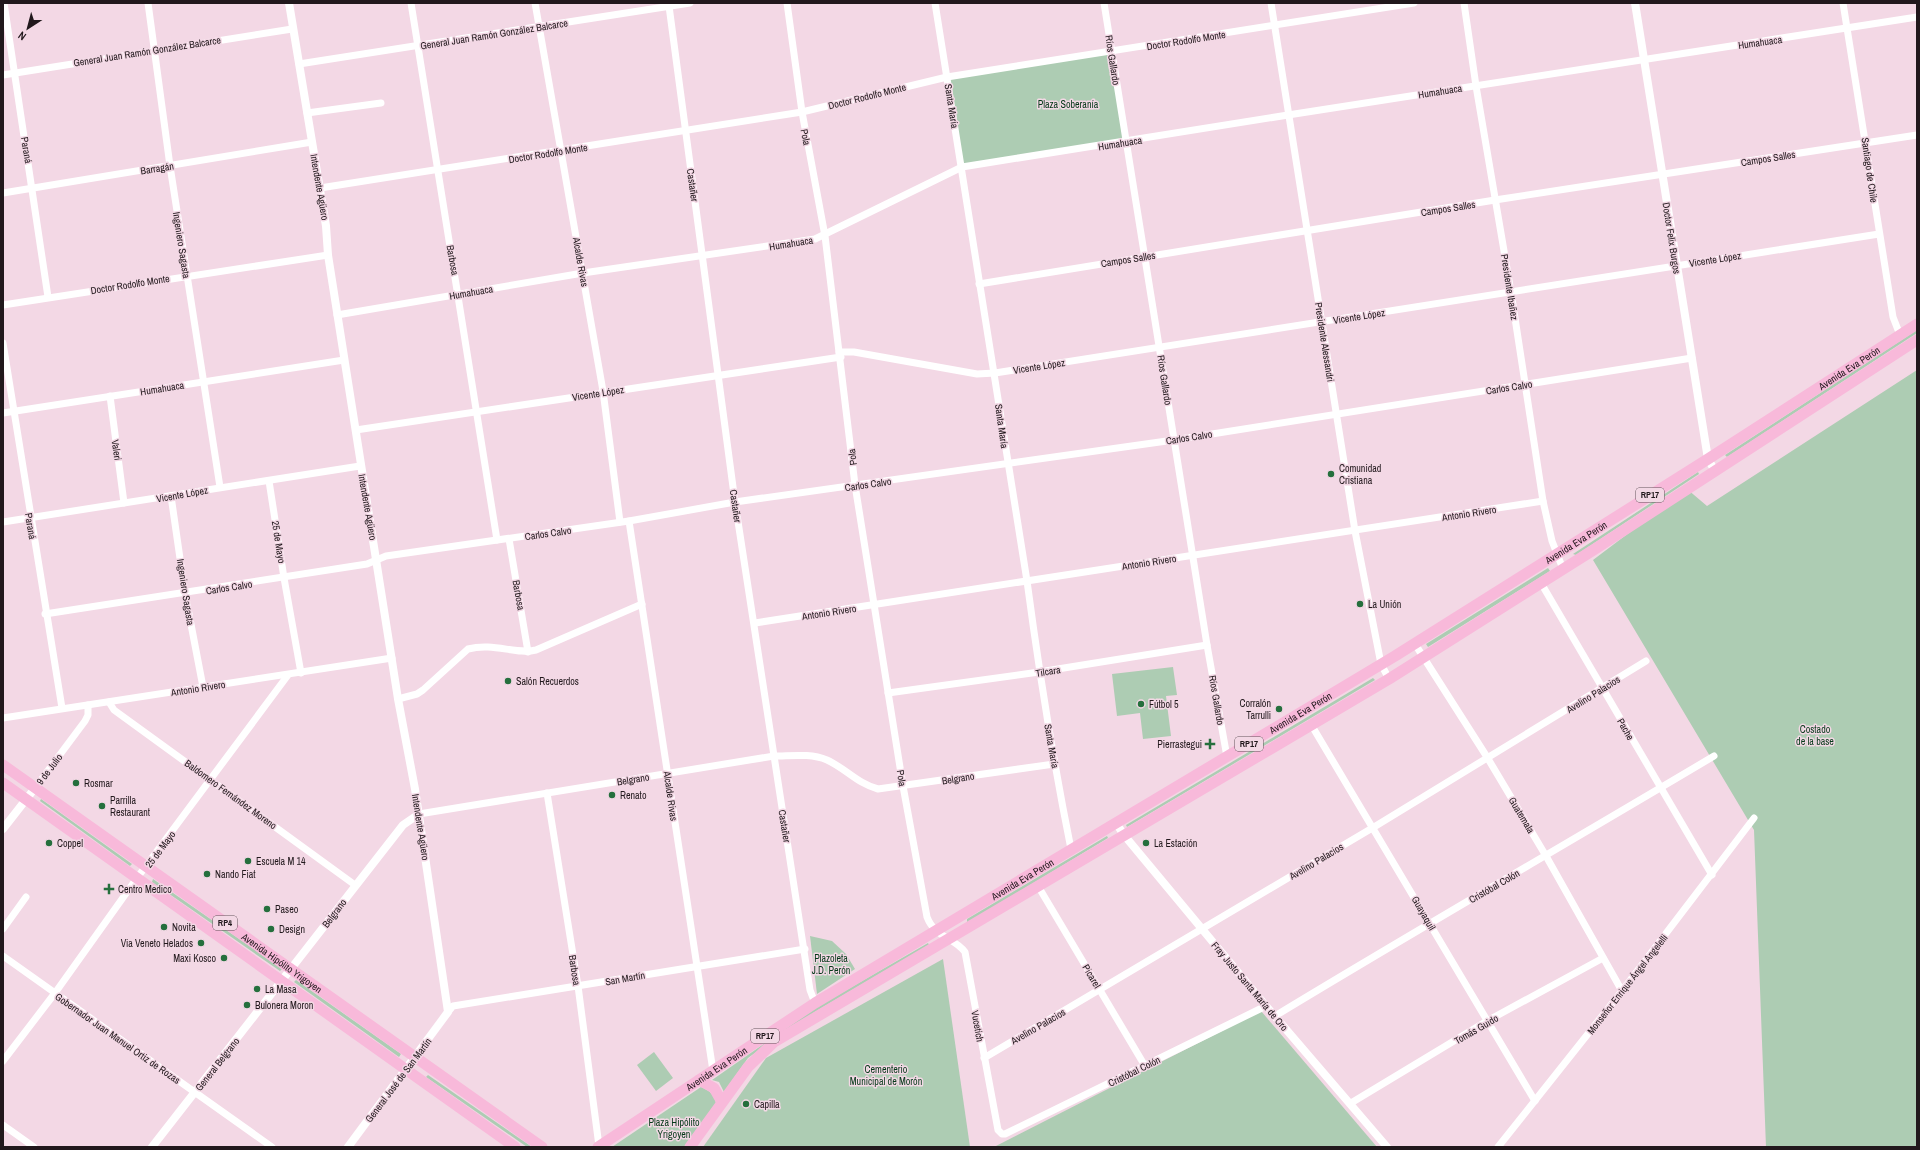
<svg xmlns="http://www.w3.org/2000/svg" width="1920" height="1150" font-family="'Archivo Narrow',sans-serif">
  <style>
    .green { fill: #adccb3 }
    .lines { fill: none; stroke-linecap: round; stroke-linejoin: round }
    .minor { stroke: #fff; stroke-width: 7 }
    .tertiary { stroke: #fff; stroke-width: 8 }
    .primary { stroke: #f8b9da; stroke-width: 11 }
    .poi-dot { fill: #256f3d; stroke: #f3d8e5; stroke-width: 1.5 }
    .labels { text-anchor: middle; stroke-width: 3; stroke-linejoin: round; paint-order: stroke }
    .shield { fill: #f3d8e5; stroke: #605258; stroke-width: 1 }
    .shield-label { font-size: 9px; font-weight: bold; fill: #21181c }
    .street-label { font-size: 10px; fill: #21181c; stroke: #f3d8e5 }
    .park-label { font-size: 10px; fill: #043918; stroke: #f3d8e5 }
    .poi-label { font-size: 10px; fill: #21181c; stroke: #f3d8e5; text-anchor: start }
  </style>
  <rect width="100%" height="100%" fill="#f3d8e5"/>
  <g class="green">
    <path d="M1111,51L1126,142L962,167L947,77Z"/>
    <path d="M1917,330V333L1727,457L1725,455Z"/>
    <path d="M1917,370V1147H1766L1754,830L1593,560L1687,489L1707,506Z"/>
    <path d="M1698,472L1699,474L1576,555L1573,554Z"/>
    <path d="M1548,568L1550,571L1428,647L1426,644Z"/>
    <path d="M1173,667L1177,695L1166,696L1171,736L1143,739L1140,713L1117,716L1112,674Z"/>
    <path d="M1373,678L1375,680L1127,827L1126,825Z"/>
    <path d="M41,799L132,864L130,866L40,801Z"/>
    <path d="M1107,836L1108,838L967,923V919Z"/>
    <path d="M153,879L282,969L280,971L152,882Z"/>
    <path d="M810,936L832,941L846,954L855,969L817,994Z"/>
    <path d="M928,943L929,945L818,1010L781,1034L748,1058L724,1092L719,1082L712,1080L817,1007Z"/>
    <path d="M943,959L970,1147H703L766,1058Z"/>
    <path d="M296,980L401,1054L399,1057L294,982Z"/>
    <path d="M1261,1011L1377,1147H994Z"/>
    <path d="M654,1052L673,1078L656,1091L637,1065Z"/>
    <path d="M428,1075L532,1147H527L426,1077Z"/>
    <path d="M701,1087C710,1091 714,1094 716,1103L684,1147H612Z"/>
  </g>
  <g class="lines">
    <g class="minor">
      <path d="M4,3L48,297"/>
      <path d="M148,3L170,166L220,487"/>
      <path d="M411,3L497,540"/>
      <path d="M535,3L603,391L620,522"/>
      <path d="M787,3L802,112L825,236L855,485L903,786L927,917C935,938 954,937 965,952L998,1130L1002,1134H1005L1266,1006"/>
      <path d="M935,3L1027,581C1039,671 1053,760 1071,849"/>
      <path d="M1104,3L1207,645L1227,757"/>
      <path d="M1271,3L1355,531L1381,664L1389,679"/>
      <path d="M1464,3L1476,86L1511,292L1543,501L1552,541L1563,569"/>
      <path d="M1843,3L1893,317L1900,335"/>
      <path d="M669,6L735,502L810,990L815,1003"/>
      <path d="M299,64L690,3"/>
      <path d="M3,75L292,29"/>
      <path d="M307,113L381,103"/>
      <path d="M320,188L802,112L947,77L1414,3"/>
      <path d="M3,193L312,142"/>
      <path d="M979,284L1495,200L1917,135"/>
      <path d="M3,305L328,255"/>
      <path d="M337,315L583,273L815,239L962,167L1288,115L1917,17"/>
      <path d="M3,343L62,708"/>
      <path d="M839,352H854L977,374L995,373L1879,234"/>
      <path d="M110,396L124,503"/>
      <path d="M3,413L344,360"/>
      <path d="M356,430L841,357"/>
      <path d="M269,481L284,578L301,673"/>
      <path d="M171,496L185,593L203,687"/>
      <path d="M629,521L713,1071"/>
      <path d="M3,522L360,466"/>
      <path d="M509,539L528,652"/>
      <path d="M1541,583L1712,875"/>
      <path d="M45,614L367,564L386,556L629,521L735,502L1174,440L1692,358"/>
      <path d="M755,623L1543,501"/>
      <path d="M1415,644L1487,757L1546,856L1622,991"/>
      <path d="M888,693L1039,672L1207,645"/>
      <path d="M398,699L417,694L423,690L468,649C494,642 515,655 536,650L642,604"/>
      <path d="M109,702L114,710L355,885"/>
      <path d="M3,718L392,658"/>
      <path d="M1312,726L1535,1101"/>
      <path d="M35,788L85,721L88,715V705"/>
      <path d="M547,793L578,986L599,1146"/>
      <path d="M419,814L774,756C791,756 810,753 827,760C845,768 858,784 878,789L1054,764"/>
      <path d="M1038,886L1145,1066"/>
      <path d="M3,929L26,897"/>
      <path d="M3,956L272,1147"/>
      <path d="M448,1012L453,1006L805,949"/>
      <path d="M1275,1016C1420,928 1568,843 1714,756"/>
      <path d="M984,1058L1374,827L1646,661"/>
      <path d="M3,1061L55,993L137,878L288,675"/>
      <path d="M1351,1103L1487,1021L1603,958"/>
      <path d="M3,1125L34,1147"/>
      <path d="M1498,1147L1622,991L1754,818"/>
    </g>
    <g class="tertiary">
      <path d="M289,3L326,226L328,255L398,699L415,789L448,1012L348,1147"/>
      <path d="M1635,3L1708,459L1715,471"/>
      <path d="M1116,823L1124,835L1266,1006L1387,1147"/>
      <path d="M3,829L35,788"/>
      <path d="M152,1147L403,825L419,814"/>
    </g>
    <g class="primary">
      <path id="s1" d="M3,765L542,1147"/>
      <path d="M3,783L515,1147"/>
      <path d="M699,1080L714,1088L722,1102"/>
      <path id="s2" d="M598,1147L815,1003L1395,656L1708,459L1917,324"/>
      <path d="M690,1147L748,1067L774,1042L1389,679L1595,549L1917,340"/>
    </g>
  </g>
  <g class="poi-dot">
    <circle cx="1331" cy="474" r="4"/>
    <circle cx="1360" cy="604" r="4"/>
    <circle cx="508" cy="681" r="4"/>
    <circle cx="1141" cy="704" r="4"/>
    <circle cx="1279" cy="709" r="4"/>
    <path d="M1208 738h4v4h4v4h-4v4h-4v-4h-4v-4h4z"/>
    <circle cx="76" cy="783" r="4"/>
    <circle cx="612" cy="795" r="4"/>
    <circle cx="102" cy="806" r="4"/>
    <circle cx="49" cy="843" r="4"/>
    <circle cx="1146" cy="843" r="4"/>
    <circle cx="248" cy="861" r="4"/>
    <circle cx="207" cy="874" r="4"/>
    <path d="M107 883h4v4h4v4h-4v4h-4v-4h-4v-4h4z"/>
    <circle cx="267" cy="909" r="4"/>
    <circle cx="164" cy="927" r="4"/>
    <circle cx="271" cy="929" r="4"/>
    <circle cx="201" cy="943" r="4"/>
    <circle cx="224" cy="958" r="4"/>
    <circle cx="257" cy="989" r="4"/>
    <circle cx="247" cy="1005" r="4"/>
    <circle cx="746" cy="1104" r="4"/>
  </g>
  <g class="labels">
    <g class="shield">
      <rect x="1636" y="488" width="28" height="14" rx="3"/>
      <rect x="1235" y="737" width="28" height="14" rx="3"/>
      <rect x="213" y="916" width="24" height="14" rx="3"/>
      <rect x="751" y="1029" width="28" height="14" rx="3"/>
    </g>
    <g class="shield-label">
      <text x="1650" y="498">RP17</text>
      <text x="1249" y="747">RP17</text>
      <text x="225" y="926">RP4</text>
      <text x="765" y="1039">RP17</text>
    </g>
    <g class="street-label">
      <text transform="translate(494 34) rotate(-9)" y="4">General Juan Ramón González Balcarce</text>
      <text transform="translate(1186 40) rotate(-9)" y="4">Doctor Rodolfo Monte</text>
      <text transform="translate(1760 42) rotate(-8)" y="4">Humahuaca</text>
      <text transform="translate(147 51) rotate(-9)" y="4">General Juan Ramón González Balcarce</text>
      <text transform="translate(1113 60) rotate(81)" y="4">Ríos Gallardo</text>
      <text transform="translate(1440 91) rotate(-9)" y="4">Humahuaca</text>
      <text transform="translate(867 96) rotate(-14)" y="4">Doctor Rodolfo Monte</text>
      <text transform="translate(952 106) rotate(81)" y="4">Santa María</text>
      <text transform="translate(806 137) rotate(79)" y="4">Pola</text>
      <text transform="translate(1120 143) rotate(-9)" y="4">Humahuaca</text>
      <text transform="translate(27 150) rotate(81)" y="4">Paraná</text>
      <text transform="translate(548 153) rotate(-9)" y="4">Doctor Rodolfo Monte</text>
      <text transform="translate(1768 158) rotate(-9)" y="4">Campos Salles</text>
      <text transform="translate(157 168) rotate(-9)" y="4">Barragán</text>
      <text transform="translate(1870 170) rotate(82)" y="4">Santiago de Chile</text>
      <text transform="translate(693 185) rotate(82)" y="4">Castañer</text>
      <text transform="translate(320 187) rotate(80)" y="4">Intendente Agüero</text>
      <text transform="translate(1448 208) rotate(-9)" y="4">Campos Salles</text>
      <text transform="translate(1672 238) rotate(81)" y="4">Doctor Felix Burgos</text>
      <text transform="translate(791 243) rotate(-9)" y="4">Humahuaca</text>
      <text transform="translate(182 245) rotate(81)" y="4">Ingeniero Sagasta</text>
      <text transform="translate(1128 259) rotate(-9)" y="4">Campos Salles</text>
      <text transform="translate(1715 259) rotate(-9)" y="4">Vicente López</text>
      <text transform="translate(453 260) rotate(80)" y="4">Barbosa</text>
      <text transform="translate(581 262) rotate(80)" y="4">Alcalde Rivas</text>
      <text transform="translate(130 284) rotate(-9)" y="4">Doctor Rodolfo Monte</text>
      <text transform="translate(1510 287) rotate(81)" y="4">Presidente Ibañez</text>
      <text transform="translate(471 292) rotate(-10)" y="4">Humahuaca</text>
      <text transform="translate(1359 316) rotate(-9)" y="4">Vicente López</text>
      <text transform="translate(1325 342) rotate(81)" y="4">Presidente Alessandri</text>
      <text transform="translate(1039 366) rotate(-9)" y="4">Vicente López</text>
      <text dy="4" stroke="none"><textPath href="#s2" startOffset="1474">Avenida Eva Perón</textPath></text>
      <text transform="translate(1165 380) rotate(81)" y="4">Ríos Gallardo</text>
      <text transform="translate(1509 387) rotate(-9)" y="4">Carlos Calvo</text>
      <text transform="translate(162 388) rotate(-9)" y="4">Humahuaca</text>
      <text transform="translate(598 393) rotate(-9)" y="4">Vicente López</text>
      <text transform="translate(1002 426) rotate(82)" y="4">Santa María</text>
      <text transform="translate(1189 437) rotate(-9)" y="4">Carlos Calvo</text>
      <text transform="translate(117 450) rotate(82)" y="4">Valeri</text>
      <text transform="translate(852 457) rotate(-97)" y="4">Pola</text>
      <text transform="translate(868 484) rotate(-8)" y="4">Carlos Calvo</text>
      <text transform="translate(182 494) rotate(-10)" y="4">Vicente López</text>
      <text transform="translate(736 506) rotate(82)" y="4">Castañer</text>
      <text transform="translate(368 507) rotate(80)" y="4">Intendente Agüero</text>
      <text transform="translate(1469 513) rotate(-9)" y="4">Antonio Rivero</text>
      <text transform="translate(31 526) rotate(81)" y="4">Paraná</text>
      <text transform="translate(548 533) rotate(-8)" y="4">Carlos Calvo</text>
      <text transform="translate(279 542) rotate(81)" y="4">25 de Mayo</text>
      <text dy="4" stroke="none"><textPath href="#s2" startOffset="1150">Avenida Eva Perón</textPath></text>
      <text transform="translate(1149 562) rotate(-9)" y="4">Antonio Rivero</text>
      <text transform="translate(229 587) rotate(-9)" y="4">Carlos Calvo</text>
      <text transform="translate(186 592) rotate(81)" y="4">Ingeniero Sagasta</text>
      <text transform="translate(519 595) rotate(80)" y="4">Barbosa</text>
      <text transform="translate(829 612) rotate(-9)" y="4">Antonio Rivero</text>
      <text transform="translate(1048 671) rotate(-9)" y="4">Tilcara</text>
      <text transform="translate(198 688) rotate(-9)" y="4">Antonio Rivero</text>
      <text transform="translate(1593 694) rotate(-32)" y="4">Avelino Palacios</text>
      <text transform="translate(1217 700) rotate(80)" y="4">Ríos Gallardo</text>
      <text dy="4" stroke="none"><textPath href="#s2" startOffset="826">Avenida Eva Perón</textPath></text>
      <text transform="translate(1626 729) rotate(60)" y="4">Pache</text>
      <text transform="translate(1052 746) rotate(80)" y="4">Santa María</text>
      <text transform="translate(49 769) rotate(-53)" y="4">9 de Julio</text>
      <text transform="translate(902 778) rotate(81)" y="4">Pola</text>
      <text transform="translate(958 778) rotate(-9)" y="4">Belgrano</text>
      <text transform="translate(633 779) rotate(-9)" y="4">Belgrano</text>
      <text transform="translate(231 794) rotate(36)" y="4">Baldomero Fernández Moreno</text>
      <text transform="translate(671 796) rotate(82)" y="4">Alcalde Rivas</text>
      <text transform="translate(1522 815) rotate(59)" y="4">Guatemala</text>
      <text transform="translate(785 826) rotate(81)" y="4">Castañer</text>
      <text transform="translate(421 827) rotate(81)" y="4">Intendente Agüero</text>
      <text transform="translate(160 849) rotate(-53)" y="4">25 de Mayo</text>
      <text transform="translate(1316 861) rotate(-31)" y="4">Avelino Palacios</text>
      <text dy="4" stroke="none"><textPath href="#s2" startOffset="502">Avenida Eva Perón</textPath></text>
      <text transform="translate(1494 886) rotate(-30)" y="4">Cristóbal Colón</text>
      <text transform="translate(334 913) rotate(-53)" y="4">Belgrano</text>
      <text transform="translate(1424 913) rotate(60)" y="4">Guayaquil</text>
      <text dy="4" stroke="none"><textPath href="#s1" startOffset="342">Avenida Hipólito Yrigoyen</textPath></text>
      <text transform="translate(575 970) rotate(81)" y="4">Barbosa</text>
      <text transform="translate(1092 976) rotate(59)" y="4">Picarel</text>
      <text transform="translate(625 978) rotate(-10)" y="4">San Martín</text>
      <text transform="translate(1627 984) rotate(-52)" y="4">Monseñor Enrique Ángel Angelelli</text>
      <text transform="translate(1250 986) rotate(50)" y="4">Fray Justo Santa María de Oro</text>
      <text transform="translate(978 1026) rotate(80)" y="4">Vucetich</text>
      <text transform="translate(1038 1026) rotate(-30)" y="4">Avelino Palacios</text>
      <text transform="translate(1476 1029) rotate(-30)" y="4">Tomás Guido</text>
      <text transform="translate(118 1038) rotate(35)" y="4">Gobernador Juan Manuel Ortiz de Rozas</text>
      <text transform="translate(217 1064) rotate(-52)" y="4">General Belgrano</text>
      <text dy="4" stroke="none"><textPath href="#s2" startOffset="142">Avenida Eva Perón</textPath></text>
      <text transform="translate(1134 1071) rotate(-26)" y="4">Cristóbal Colón</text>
      <text transform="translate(398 1080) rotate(-53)" y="4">General José de San Martín</text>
    </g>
    <g class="park-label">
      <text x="1068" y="108">Plaza Soberanía</text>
      <text x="1815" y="733">Costado<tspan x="1815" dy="12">de la base</tspan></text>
      <text x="831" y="962">Plazoleta<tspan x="831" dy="12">J.D. Perón</tspan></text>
      <text x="886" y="1073">Cementerio<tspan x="886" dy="12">Municipal de Morón</tspan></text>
      <text x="674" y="1126">Plaza Hipólito<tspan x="674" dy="12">Yrigoyen</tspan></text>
    </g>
    <g class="poi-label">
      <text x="1339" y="472">Comunidad<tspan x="1339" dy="12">Cristiana</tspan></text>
      <text x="1368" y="608">La Unión</text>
      <text x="516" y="685">Salón Recuerdos</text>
      <text x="1271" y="707" text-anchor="end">Corralón<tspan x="1271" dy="12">Tarrulli</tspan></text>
      <text x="1149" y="708">Fútbol 5</text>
      <text x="1202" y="748" text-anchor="end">Pierrastegui</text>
      <text x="84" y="787">Rosmar</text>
      <text x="620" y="799">Renato</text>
      <text x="110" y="804">Parrilla<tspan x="110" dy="12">Restaurant</tspan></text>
      <text x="57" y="847">Coppel</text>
      <text x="1154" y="847">La Estación</text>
      <text x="256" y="865">Escuela M 14</text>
      <text x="215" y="878">Nando Fiat</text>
      <text x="118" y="893">Centro Medico</text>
      <text x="275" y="913">Paseo</text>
      <text x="172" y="931">Novita</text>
      <text x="279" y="933">Design</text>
      <text x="193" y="947" text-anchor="end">Via Veneto Helados</text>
      <text x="216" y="962" text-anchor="end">Maxi Kosco</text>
      <text x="265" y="993">La Masa</text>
      <text x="255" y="1009">Bulonera Moron</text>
      <text x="754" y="1108">Capilla</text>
    </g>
  </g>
  <rect width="1920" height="1150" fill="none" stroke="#21181c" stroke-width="8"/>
  <g transform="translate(28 28) rotate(216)" stroke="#f3d8e5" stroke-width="3" paint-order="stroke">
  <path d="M0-3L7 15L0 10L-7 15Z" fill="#21181c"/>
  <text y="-6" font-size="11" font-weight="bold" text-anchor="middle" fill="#21181c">N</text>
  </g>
</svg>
